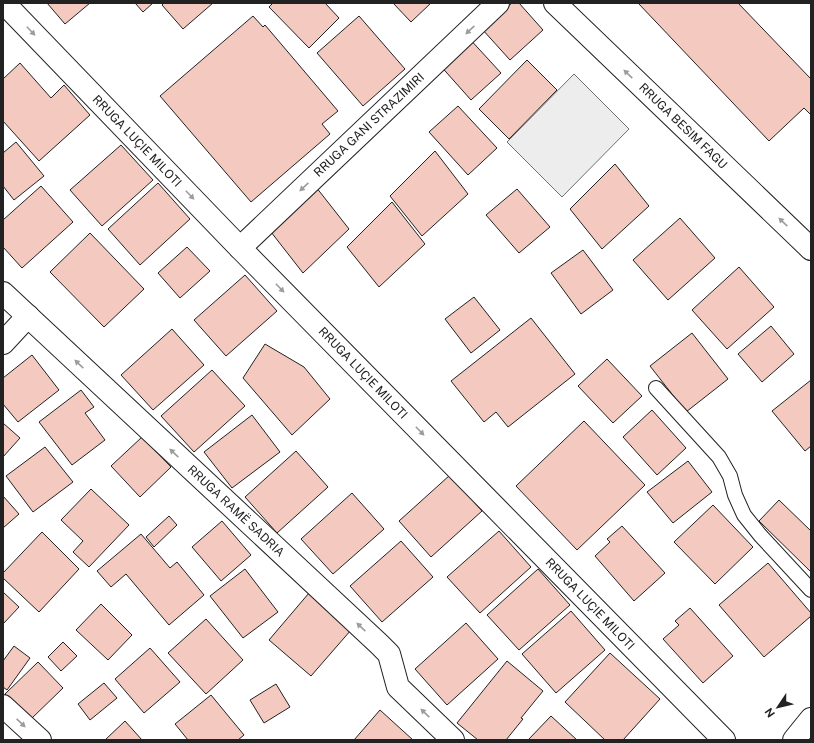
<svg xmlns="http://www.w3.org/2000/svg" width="814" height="743" font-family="'Public Sans',sans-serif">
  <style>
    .parking { fill: #ededed; stroke: #6f6f6f }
    .building { fill: #f3c9c0; stroke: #222 }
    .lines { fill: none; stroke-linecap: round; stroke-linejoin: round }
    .service-casing { stroke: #222; stroke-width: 16 }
    .minor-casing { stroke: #222; stroke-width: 24 }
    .tertiary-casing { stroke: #222; stroke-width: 24 }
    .secondary-casing { stroke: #222; stroke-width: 24 }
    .service { stroke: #fff; stroke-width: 14 }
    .minor { stroke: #fff; stroke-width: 22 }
    .tertiary { stroke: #fff; stroke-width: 22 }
    .secondary { stroke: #fff; stroke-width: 22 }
    .oneway { fill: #9c9c9c }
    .labels { text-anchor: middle; stroke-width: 3; stroke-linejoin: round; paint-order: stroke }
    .street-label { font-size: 12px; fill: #222; stroke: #fff }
  </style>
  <rect width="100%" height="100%" fill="#fff"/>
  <path class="parking" d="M574,74L629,129L562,197L507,142Z"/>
  <g class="building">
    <path d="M47,3H90L65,24Z"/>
    <path d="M135,3H153L143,12Z"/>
    <path d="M164,3H213L183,29L162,5Z"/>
    <path d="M273,3H325L339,18L309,48L269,7Z"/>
    <path d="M393,3H431L411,22Z"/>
    <path d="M512,3H519L543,30L510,60L482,29Z"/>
    <path d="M638,3H738L811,79V115L804,108L769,141Z"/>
    <path d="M253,16L263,27L265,25L338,111L322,124L330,134L251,202L160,96Z"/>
    <path d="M359,16L405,69L363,106L317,53Z"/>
    <path d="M467,36L501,73L471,100L438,63Z"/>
    <path d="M527,60L557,90L509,139L479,109Z"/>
    <path d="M20,63L51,98L64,85L90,115L39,161L3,121V79Z"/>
    <path d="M458,106L497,148L468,175L429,132Z"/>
    <path d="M16,142L44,176L14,200L3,186V153Z"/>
    <path d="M121,145L153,180L102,226L70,190Z"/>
    <path d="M435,151L468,194L422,236L390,196Z"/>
    <path d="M615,164L649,206L602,249L570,209Z"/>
    <path d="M158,183L190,219L140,265L108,229Z"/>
    <path d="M41,186L73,222L22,268L3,247V220Z"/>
    <path d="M316,187L349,229L303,273L271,232Z"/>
    <path d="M517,189L550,227L519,253L486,215Z"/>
    <path d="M392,202L425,244L379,287L347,247Z"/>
    <path d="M680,218L715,258L668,300L633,260Z"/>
    <path d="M90,233L144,289L104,327L50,272Z"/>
    <path d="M187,247L210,271L180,298L158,273Z"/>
    <path d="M583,250L613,290L581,314L551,273Z"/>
    <path d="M739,267L774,307L727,349L692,310Z"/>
    <path d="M245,275L277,311L226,356L194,320Z"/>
    <path d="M474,297L500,330L471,353L445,319Z"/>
    <path d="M531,318L575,374L508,427L496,412L484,422L451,381Z"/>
    <path d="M771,326L794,354L762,382L738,354Z"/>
    <path d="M172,329L204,365L153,410L121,375Z"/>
    <path d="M692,333L728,379L686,412L650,366Z"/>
    <path d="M265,344L304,367L330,399L292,435L243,378Z"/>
    <path d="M32,355L59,390L18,422L3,404V378Z"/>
    <path d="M607,359L642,396L613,423L578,386Z"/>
    <path d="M212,370L245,406L194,452L161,416Z"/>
    <path d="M811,380V446L805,451L772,411Z"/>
    <path d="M81,390L94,407L85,413L105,440L72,465L39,422Z"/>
    <path d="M652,410L686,448L657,475L623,437Z"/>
    <path d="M252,415L280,452L232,488L204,452Z"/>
    <path d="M584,421L645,485L577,550L516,486Z"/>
    <path d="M3,423L20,438L3,457Z"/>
    <path d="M142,437L171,467L140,497L111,466Z"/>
    <path d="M45,447L73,482L33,512L6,476Z"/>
    <path d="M296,451L328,487L277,533L245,497Z"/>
    <path d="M688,461L712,492L673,523L647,492Z"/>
    <path d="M450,475L482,511L431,557L399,521Z"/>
    <path d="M91,489L129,525L89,567L73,552L83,541L61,520Z"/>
    <path d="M352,493L384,529L333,574L301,539Z"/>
    <path d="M3,496L19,514L3,528Z"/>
    <path d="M779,500L811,531V572L759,521Z"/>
    <path d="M713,505L753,547L715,584L674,542Z"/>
    <path d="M169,516L177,525L154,547L146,537Z"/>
    <path d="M222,521L251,555L221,581L192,547Z"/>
    <path d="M622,526L665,573L634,601L595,556L610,542L607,539Z"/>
    <path d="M499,531L531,567L480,613L447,577Z"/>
    <path d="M42,532L79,569L39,612L3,578V573Z"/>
    <path d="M141,534L170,568L177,562L204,595L169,625L126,574L111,587L97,571Z"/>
    <path d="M401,541L433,577L382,622L350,586Z"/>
    <path d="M768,563L811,613V616L764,657L719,605Z"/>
    <path d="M245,569L278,612L243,638L210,596Z"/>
    <path d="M538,569L570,605L519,650L487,615Z"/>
    <path d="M3,592L19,607L3,624Z"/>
    <path d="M309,593L351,630L311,676L269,640Z"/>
    <path d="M101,604L132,635L108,660L76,630Z"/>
    <path d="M690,608L733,656L703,683L663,639L679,625L675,621Z"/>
    <path d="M571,611L605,650L556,693L522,654Z"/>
    <path d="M206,619L243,660L206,694L168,653Z"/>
    <path d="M466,623L498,659L447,705L415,669Z"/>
    <path d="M63,642L77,656L61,671L48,657Z"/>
    <path d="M14,646L30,658L7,690L3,687V661Z"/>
    <path d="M150,648L180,682L144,713L115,679Z"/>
    <path d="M610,653L660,699L623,740H605L565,702Z"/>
    <path d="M507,661L543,691L521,718L523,719L506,740H478L457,723Z"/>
    <path d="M38,662L63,688L30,720L5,694Z"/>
    <path d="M104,683L117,698L90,720L78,704Z"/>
    <path d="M276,684L290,707L264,723L250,700Z"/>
    <path d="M211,695L244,735L238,740H188L175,724Z"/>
    <path d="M380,710L413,740H354Z"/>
    <path d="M551,716L577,740H528Z"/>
    <path d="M125,721L142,740H105Z"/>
  </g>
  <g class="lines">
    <defs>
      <path id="service" d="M656,388L719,457L730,476L735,495L744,515L760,535L811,590"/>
      <g id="minor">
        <path d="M555,3L811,249"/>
        <path d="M240,248L498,3"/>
        <path d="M3,343L28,316"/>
        <path d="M3,706L40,740"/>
      </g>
      <g id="tertiary">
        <path d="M4,3L240,248L724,740"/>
        <path d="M3,293L379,644L389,654L398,687L453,740"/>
      </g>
      <path id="secondary" d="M794,740L811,719"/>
    </defs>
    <use href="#service" class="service-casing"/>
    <use href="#minor" class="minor-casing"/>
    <use href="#tertiary" class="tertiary-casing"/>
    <use href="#secondary" class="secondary-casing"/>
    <use href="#service" class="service"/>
    <use href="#minor" class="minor"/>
    <use href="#tertiary" class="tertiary"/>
    <use href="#secondary" class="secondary"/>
  </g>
  <defs><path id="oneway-solid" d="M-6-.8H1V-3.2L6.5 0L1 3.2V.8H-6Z"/></defs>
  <g class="oneway">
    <use href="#oneway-solid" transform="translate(470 30) rotate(137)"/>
    <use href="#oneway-solid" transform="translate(31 31) rotate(46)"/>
    <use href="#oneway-solid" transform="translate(628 74) rotate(-136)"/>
    <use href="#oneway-solid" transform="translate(304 187) rotate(137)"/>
    <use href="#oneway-solid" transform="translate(190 195) rotate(46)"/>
    <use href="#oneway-solid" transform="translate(783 222) rotate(-136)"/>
    <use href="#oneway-solid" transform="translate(280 288) rotate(46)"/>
    <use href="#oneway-solid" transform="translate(79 364) rotate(-137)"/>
    <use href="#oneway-solid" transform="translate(420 431) rotate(46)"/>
    <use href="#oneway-solid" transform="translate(174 453) rotate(-137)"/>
    <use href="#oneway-solid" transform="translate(361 627) rotate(-137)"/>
    <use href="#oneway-solid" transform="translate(425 713) rotate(-136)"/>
    <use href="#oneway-solid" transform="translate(21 723) rotate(43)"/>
  </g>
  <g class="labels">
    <g class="street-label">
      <text transform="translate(369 125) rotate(-43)" y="4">RRUGA GANI STRAZIMIRI</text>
      <text transform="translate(683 126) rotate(44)" y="4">RRUGA BESIM FAGU</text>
      <text transform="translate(137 141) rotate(46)" y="4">RRUGA LUÇIE MILOTI</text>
      <text transform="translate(363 373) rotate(46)" y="4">RRUGA LUÇIE MILOTI</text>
      <text transform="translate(236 511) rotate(43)" y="4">RRUGA RAMË SADRIA</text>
      <text transform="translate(590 604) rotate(46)" y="4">RRUGA LUÇIE MILOTI</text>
    </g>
  </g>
  <rect width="814" height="743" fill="none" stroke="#222222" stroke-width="8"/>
  <g transform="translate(778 707) rotate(235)" stroke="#ffffff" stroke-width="3" paint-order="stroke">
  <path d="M0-3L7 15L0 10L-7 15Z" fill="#222222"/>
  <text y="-6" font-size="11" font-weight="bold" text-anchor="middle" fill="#222222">N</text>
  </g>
</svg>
